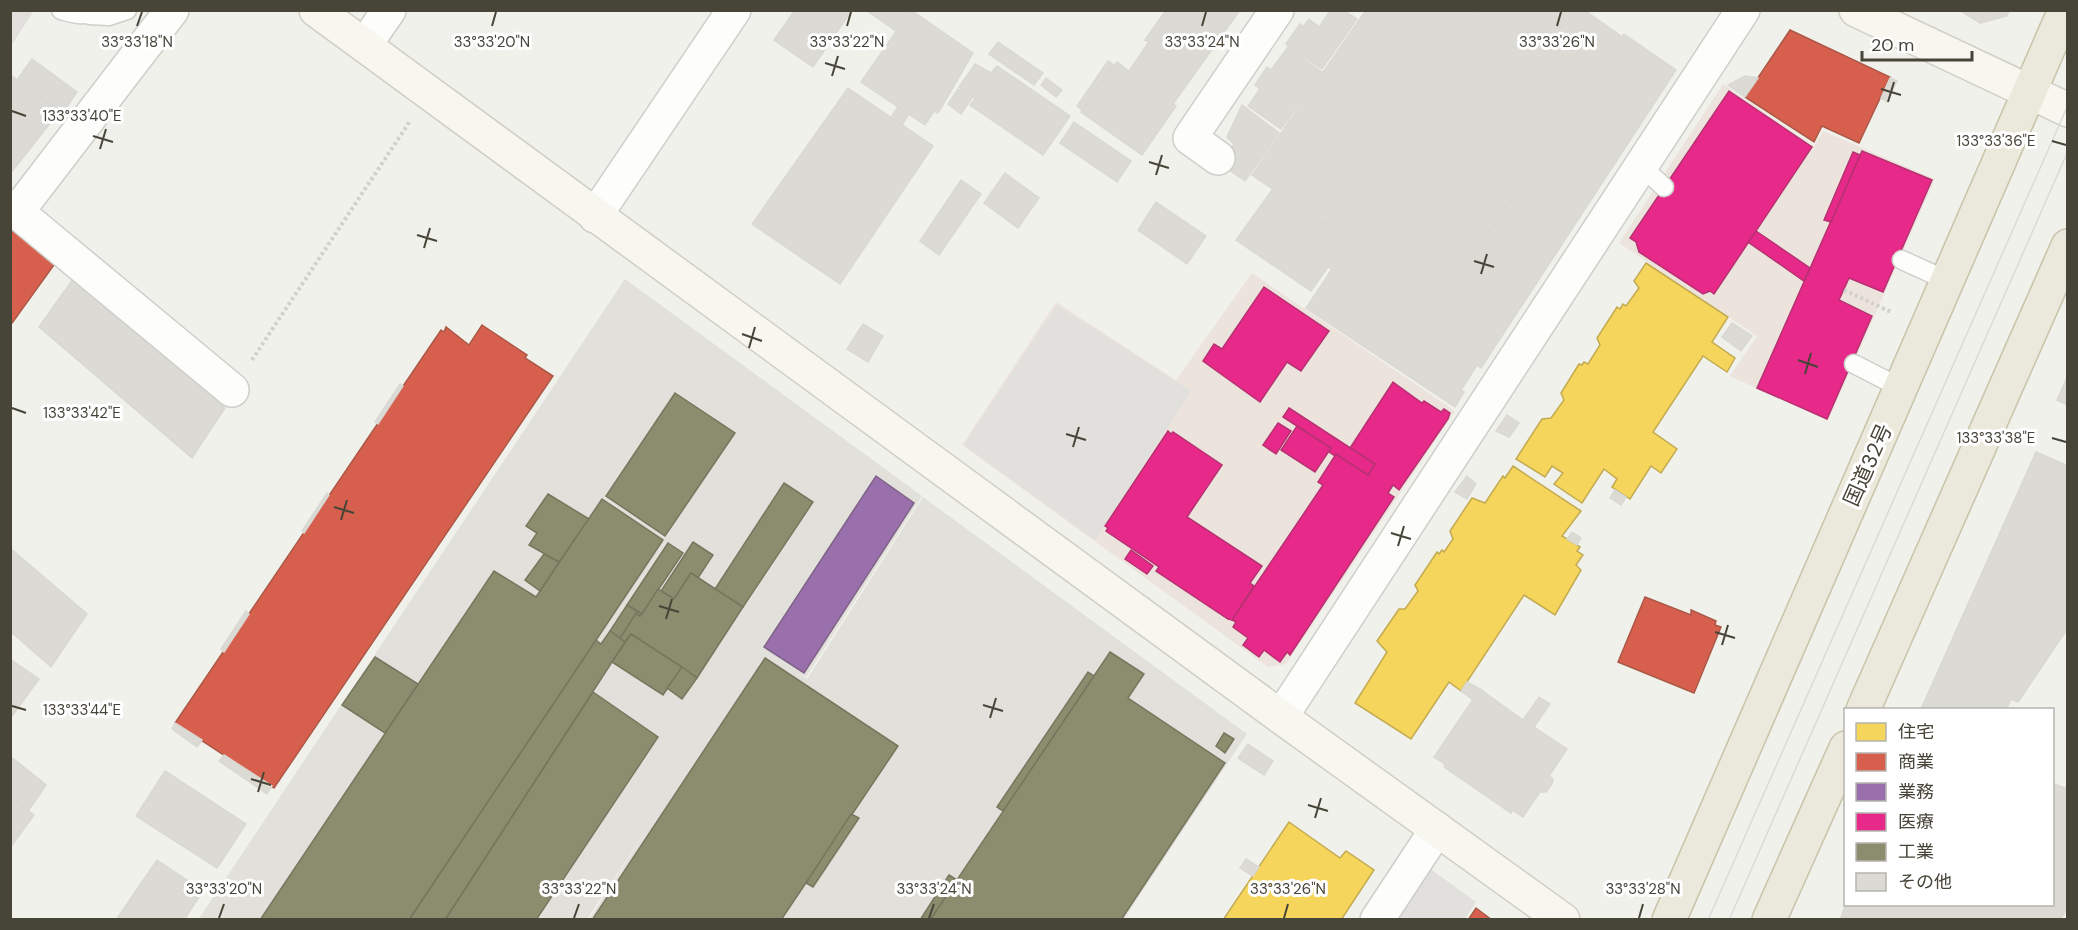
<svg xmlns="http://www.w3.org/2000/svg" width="2078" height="930" font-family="'DM Sans','Noto Sans JP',sans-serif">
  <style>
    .industrial { fill: #e1e0da }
    .medical { fill: #ece3dd }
    .parking { fill: #e1e0dc }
    .homes { fill: #f6d55c; stroke: #c2aa51; stroke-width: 1.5 }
    .shops { fill: #d6604d; stroke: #ab5847; stroke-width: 1.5 }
    .offices { fill: #9970ab; stroke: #806388; stroke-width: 1.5 }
    .health { fill: #e7298a; stroke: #b73171; stroke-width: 1.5 }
    .industry { fill: #8c8c6e; stroke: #77765e; stroke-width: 1.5 }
    .building { fill: #dbdad4; stroke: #dad8d2; stroke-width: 1.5 }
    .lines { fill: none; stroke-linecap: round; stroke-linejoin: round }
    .lane-casing { stroke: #cfcfc9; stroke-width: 21 }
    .street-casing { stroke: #cfcfc9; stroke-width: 36 }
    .secondary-casing { stroke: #d0cfc3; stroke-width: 36 }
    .highway-casing { stroke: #c8c3a9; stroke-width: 36 }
    .path { stroke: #d1d1cb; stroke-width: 4; stroke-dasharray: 3 3; stroke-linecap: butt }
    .lane { stroke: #fdfdfc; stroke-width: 18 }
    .street { stroke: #fdfdfc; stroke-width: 33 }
    .secondary { stroke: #f7f6ef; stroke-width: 33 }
    .highway { stroke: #ebe9db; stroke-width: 33 }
    .tram { stroke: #dadad9; stroke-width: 1.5 }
    .ticks { fill: none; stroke: #474438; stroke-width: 2 }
    .labels { text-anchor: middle; stroke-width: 6; stroke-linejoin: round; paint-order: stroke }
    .street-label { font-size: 21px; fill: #474438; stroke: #fff }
    .ticks-label { font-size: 15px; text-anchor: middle; fill: #474438; stroke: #fff; stroke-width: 6; stroke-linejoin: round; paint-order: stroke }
  </style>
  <rect width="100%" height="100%" fill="#f1f1ec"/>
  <path class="industrial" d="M625,279L922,496L806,677L800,674L807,679L923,497L1247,734L1124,919H589L656,816L587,919L198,920Z"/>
  <g class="medical">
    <path d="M1723,84L1814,146L1823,131L1935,179L1828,421L1730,376L1757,336L1619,243Z"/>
    <path d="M1252,273L1455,411L1286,664L1268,667L962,445L1056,302L1176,380Z"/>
  </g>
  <g class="parking">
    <path d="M11,10L33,12L11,46L10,11Z"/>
    <path d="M1057,305L1191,391L1095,540L964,445Z"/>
    <path d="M1429,868L1476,902L1465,919L1394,920Z"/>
  </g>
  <g class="homes">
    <path d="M1646,263L1728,317L1712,342L1735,358L1727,372L1703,356L1653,432L1677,449L1661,473L1651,466L1630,499L1612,487L1617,479L1604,469L1582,503L1554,484L1563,473L1552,466L1545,477L1516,459L1542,419L1551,418L1564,400L1561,393L1579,364L1582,365L1584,362L1588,364L1600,345L1597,338L1617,307L1620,309L1623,304L1626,306L1639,288L1634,281Z"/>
    <path d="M1513,466L1581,511L1562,536L1580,547L1577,551L1583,555L1576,565L1581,570L1555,615L1524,595L1461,691L1449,682L1411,739L1355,703L1387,652L1377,641L1399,609H1405L1418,591L1415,585L1437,552L1439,554L1442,550L1444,552L1453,539L1450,531L1472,498L1485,503L1503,476L1505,478Z"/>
    <path d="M1289,822L1340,858L1346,851L1374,870L1341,920H1223Z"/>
  </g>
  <g class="shops">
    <path d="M1790,30L1890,77L1859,143L1822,126L1814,142L1745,97Z"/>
    <path d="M10,228L54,265L10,326Z"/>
    <path d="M482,325L527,355L525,358L553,376L274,788L175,723L441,330L444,332L446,327L469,345Z"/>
    <path d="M1645,597L1691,615V610L1716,621L1715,625L1721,627L1694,693L1618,662Z"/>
    <path d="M1476,908L1492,920H1468Z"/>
  </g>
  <path class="offices" d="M876,476L914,503L804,673L764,647Z"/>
  <g class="health">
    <path d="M1729,91L1812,147L1714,294L1710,291L1703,294L1639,252L1636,242L1630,238Z"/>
    <path d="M1862,151L1932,180L1883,292L1849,278L1839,300L1872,316L1827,419L1757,388Z"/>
    <path d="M1853,152L1860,155L1831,222L1824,220Z"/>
    <path d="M1756,231L1810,268L1804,281L1748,242Z"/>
    <path d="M1264,287L1329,331L1301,371L1287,362L1260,402L1203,361L1214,344L1222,349Z"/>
    <path d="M1393,382L1422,403L1424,401L1441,412L1444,409L1450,413L1448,419L1399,490L1393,485L1388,493L1394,497L1290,655L1287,652L1280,662L1264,650L1259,657L1243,645L1248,638L1233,627L1236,622L1232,620L1323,485L1318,482L1336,454L1368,475L1375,464L1350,448Z"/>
    <path d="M1289,408L1375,464L1368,475L1336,454L1335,456L1329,452L1331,448L1283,417Z"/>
    <path d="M1278,423L1291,431L1276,454L1263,445Z"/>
    <path d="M1297,426L1331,448L1315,472L1281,450Z"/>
    <path d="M1168,431L1171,434L1173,432L1222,465L1187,517L1262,566L1250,583L1254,586L1232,620L1228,619L1156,571L1159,567L1106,531L1108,528L1105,526Z"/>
    <path d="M1131,550L1153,566L1147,574L1125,559Z"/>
  </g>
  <g class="industry">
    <path d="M675,393L735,433L665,536L606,496Z"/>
    <path d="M784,483L813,502L743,607L715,589Z"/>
    <path d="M548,494L589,519L559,562L529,545L537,533L526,526Z"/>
    <path d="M602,499L663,540L409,920H260L494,571L536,597Z"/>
    <path d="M693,542L713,555L698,578L691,573L674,599L661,591Z"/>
    <path d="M668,543L683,553L642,614L627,605Z"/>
    <path d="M544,554L559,562L540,591L525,580Z"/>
    <path d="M691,573L743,607L697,678L631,634L625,642L620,638L636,613L640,616L642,614L658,589L674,599Z"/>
    <path d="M627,605L642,614L640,616L636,613L620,638L610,631Z"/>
    <path d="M610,631L625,642L445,920H409L596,640L601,644Z"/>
    <path d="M631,634L682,667L663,695L612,662Z"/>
    <path d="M1110,652L1144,674L1128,698L1225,763L1121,920H930Z"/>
    <path d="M375,657L418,684L385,733L342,705Z"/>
    <path d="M765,658L898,746L781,920H592Z"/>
    <path d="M682,667L697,678L682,699L667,688Z"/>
    <path d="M1088,672L1094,676L1003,811L997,807Z"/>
    <path d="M593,692L658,737L536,920H445Z"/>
    <path d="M1224,733L1234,739L1225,753L1216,746Z"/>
    <path d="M851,814L859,818L813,887L806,883Z"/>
    <path d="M949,875L957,880L930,920H920Z"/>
  </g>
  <g class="building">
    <path d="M795,10H852L813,67L774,40Z"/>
    <path d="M866,10H910L896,31Z"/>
    <path d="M911,10L973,53L938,113L934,111L925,125L861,82Z"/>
    <path d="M1166,10H1240L1173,104L1176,106L1142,155L1081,112L1117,62L1129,71L1149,42L1145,40Z"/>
    <path d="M1331,10H1343L1357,19L1322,69L1286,44L1300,24L1303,27L1309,19L1319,27Z"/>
    <path d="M1366,10H1475L1326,225L1252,175Z"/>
    <path d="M1475,10H1584L1621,36L1424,329L1328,267L1347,240L1326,225Z"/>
    <path d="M1959,10H1986L1980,23Z"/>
    <path d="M1986,10H2009L2007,16L1981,23Z"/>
    <path d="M1624,34L1676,70L1481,368L1477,365L1461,390L1464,392L1455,407L1306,308L1332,269L1424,329Z"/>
    <path d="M998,42L1043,73L1034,85L989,54Z"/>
    <path d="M1288,47L1322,72L1281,129L1248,106L1260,89L1255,85L1267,67L1271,70Z"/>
    <path d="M32,59L77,92L62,114L17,80Z"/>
    <path d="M1108,61L1114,65L1082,110L1077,106Z"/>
    <path d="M975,64L991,73L997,66L1070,116L1043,155L970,105L975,99L959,87Z"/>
    <path d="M12,76L59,112L10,174V78Z"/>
    <path d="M1745,76L1758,78L1745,97L1728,85Z"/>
    <path d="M1046,78L1062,90L1056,97L1041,85Z"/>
    <path d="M1890,78L1897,81L1887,102L1881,98Z"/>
    <path d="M848,88L933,146L840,284L752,224Z"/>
    <path d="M958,89L972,98L961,114L948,104Z"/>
    <path d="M1242,105L1279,133L1245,181L1221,164L1234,144L1227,137Z"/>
    <path d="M898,107L909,114L902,125L891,117Z"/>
    <path d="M1074,122L1131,161L1117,182L1060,143Z"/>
    <path d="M1005,173L1039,198L1018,228L984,203Z"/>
    <path d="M961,180L981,194L939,255L920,241Z"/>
    <path d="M1272,190L1347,240L1311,291L1236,240Z"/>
    <path d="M1156,202L1206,236L1187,264L1138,230Z"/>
    <path d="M73,279L225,408L192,458L39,327Z"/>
    <path d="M1732,323L1752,336L1741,351L1722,337Z"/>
    <path d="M863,324L883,336L868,362L847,349Z"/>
    <path d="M2068,375V405L2057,400Z"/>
    <path d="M400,384L403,386L378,424L375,422Z"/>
    <path d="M1507,415L1519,423L1509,437L1496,431Z"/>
    <path d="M2036,452L2068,466V628L2018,702L2011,699L2006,710H1928L1922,707Z"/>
    <path d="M1467,476L1476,484L1467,499L1455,492Z"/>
    <path d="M1615,490L1626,497L1621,505L1610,498Z"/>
    <path d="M327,493L329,495L304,533L302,531Z"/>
    <path d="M1572,532L1581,538L1577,545L1567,539Z"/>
    <path d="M10,548L87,614L51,667L10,631Z"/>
    <path d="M246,611L249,614L224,652L221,649Z"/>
    <path d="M10,659L39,679L10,719Z"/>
    <path d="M1467,682L1480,689L1472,699L1461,691Z"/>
    <path d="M1480,689L1523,720L1539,697L1550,704L1534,727L1567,749L1549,776L1553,779L1552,784L1546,792H1540L1523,817L1512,810L1511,813L1444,767L1445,764L1434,757Z"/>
    <path d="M175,723L202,740L197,747L172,729Z"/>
    <path d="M1248,744L1273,761L1264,775L1238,758Z"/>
    <path d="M224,755L272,786L267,794L219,761Z"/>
    <path d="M10,756L46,785L29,810L10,797Z"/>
    <path d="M165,771L246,824L217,868L136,816Z"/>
    <path d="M2052,783L2068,789V907L2060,920H1840L1846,904H2052Z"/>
    <path d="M10,798L34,815L10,848Z"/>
    <path d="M1246,859L1259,867L1253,876L1240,868Z"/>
    <path d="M157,860L203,891L184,920H116Z"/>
  </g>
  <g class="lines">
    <defs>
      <g id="lane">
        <path d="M61,10C72,13 85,18 94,10"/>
        <path d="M89,15L109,16L127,10"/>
        <path d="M1641,166L1664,187"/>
        <path d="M1902,260L1948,281"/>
        <path d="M1854,364L1901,388"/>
      </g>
      <g id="street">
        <path d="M365,45L389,10"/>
        <path d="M1218,158L1190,138L1277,10"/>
        <path d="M10,206L232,390"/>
        <path d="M17,212L172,10"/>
        <path d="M595,216L734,10"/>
        <path d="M1281,717L1743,10"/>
        <path d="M1377,920L1437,829"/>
      </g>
      <g id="secondary">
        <path d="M316,10L1281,717L1563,920"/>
        <path d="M1856,10L2068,110"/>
      </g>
      <g id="highway">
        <path d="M1863,710L2068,246"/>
        <path d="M1669,920L2065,10"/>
        <path d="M1769,920L1846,748"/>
      </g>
    </defs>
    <use href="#lane" class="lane-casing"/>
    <use href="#street" class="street-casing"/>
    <use href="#secondary" class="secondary-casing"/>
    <use href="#highway" class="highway-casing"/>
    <g class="path">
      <path d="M1844,290L1891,312"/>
      <path d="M252,360L410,121"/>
    </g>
    <use href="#lane" class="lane"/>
    <use href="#street" class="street"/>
    <use href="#secondary" class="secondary"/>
    <use href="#highway" class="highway"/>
    <g class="tram">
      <path d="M1708,920L2068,105"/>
      <path d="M1729,920L2068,151"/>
    </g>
  </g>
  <path class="ticks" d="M137,26L142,12M492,26L496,12M847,26L851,12M1202,26L1206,12M1557,26L1561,12M825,63L845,69M832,76L838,56M1881,89L1901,95M1888,102L1894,82M12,111L26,116M93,136L113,142M2052,141L2066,145M100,149L106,129M1149,162L1169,168M1156,175L1162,155M417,235L437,241M424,248L430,228M1474,261L1494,267M1481,274L1487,254M742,334L762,341M749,348L755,327M1798,360L1818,367M1805,374L1811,353M12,408L26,413M1066,434L1086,440M2052,438L2066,442M1073,447L1079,427M334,507L354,513M341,520L347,500M1391,533L1411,539M1398,546L1404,526M659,606L679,612M666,619L672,599M1715,632L1735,638M1722,645L1728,625M983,705L1003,711M12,706L26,710M990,718L996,698M251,779L271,785M258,792L264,772M1308,805L1328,811M1315,818L1321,798M219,918L224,904M574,918L579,904M929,918L934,904M1284,918L1288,904M1639,918L1643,904"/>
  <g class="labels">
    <g class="street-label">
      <text transform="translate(1868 465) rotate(-66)" y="7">国道32号</text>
    </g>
  </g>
  <g class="ticks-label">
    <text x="137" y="47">33°33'18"N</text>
    <text x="492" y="47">33°33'20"N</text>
    <text x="847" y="47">33°33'22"N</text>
    <text x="1202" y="47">33°33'24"N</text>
    <text x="1557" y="47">33°33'26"N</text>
    <text x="82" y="121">133°33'40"E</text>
    <text x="1996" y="146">133°33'36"E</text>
    <text x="82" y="418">133°33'42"E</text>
    <text x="1996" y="443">133°33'38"E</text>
    <text x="82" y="715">133°33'44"E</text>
    <text x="224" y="894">33°33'20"N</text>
    <text x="579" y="894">33°33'22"N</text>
    <text x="934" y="894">33°33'24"N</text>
    <text x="1288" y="894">33°33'26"N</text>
    <text x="1643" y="894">33°33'28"N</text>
  </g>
  <rect width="2078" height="930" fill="none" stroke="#474438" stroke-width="24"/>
  <rect x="1844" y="708" width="210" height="198" fill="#ffffff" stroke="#b5b4af" stroke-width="1.5"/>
  <rect x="1856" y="723" width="30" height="18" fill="#f6d55c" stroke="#b5b4af" stroke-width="1.5"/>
  <text x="1898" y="738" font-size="18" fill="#474438">住宅</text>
  <rect x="1856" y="753" width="30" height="18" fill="#d6604d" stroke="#b5b4af" stroke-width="1.5"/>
  <text x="1898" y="768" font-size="18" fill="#474438">商業</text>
  <rect x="1856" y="783" width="30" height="18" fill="#9970ab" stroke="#b5b4af" stroke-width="1.5"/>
  <text x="1898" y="798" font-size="18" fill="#474438">業務</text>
  <rect x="1856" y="813" width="30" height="18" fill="#e7298a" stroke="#b5b4af" stroke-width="1.5"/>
  <text x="1898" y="828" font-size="18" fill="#474438">医療</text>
  <rect x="1856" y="843" width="30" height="18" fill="#8c8c6e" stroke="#b5b4af" stroke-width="1.5"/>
  <text x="1898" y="858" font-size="18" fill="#474438">工業</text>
  <rect x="1856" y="873" width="30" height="18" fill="#dbdad4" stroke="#b5b4af" stroke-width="1.5"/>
  <text x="1898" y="888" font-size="18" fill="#474438">その他</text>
  <path d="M1862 51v9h110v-9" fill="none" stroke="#474438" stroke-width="3"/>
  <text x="1871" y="51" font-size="18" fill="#474438" stroke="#ffffff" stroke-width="4.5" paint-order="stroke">20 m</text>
</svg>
